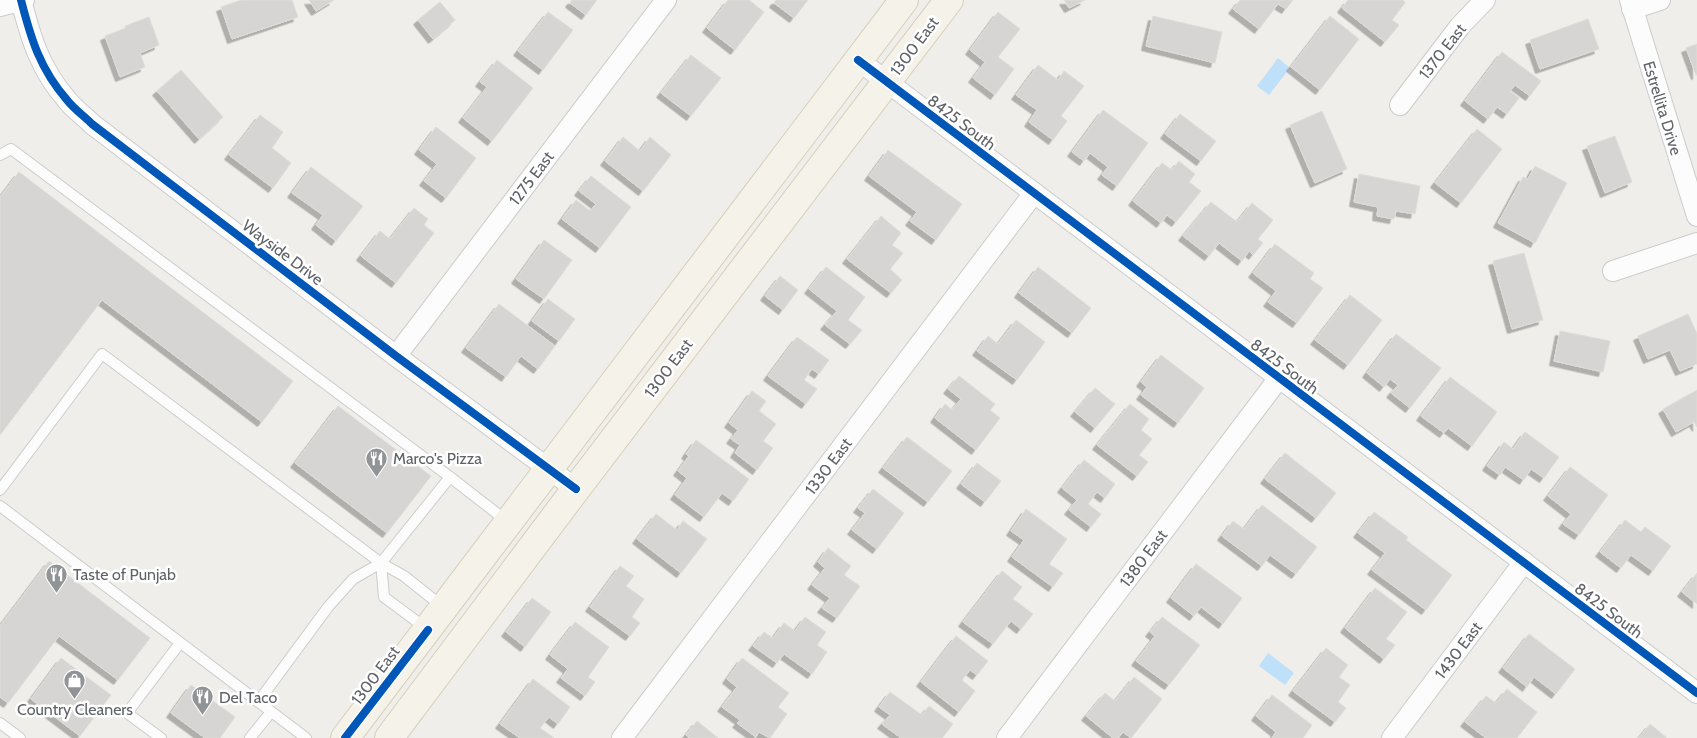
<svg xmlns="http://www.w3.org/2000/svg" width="1697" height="738" font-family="Cabin,sans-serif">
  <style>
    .water { fill: #bfe0f9 }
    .building { fill: #d6d5d3; stroke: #deddd9; filter: url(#shadow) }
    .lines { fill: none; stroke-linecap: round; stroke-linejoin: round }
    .service-casing { stroke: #cbcccc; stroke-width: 12 }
    .minor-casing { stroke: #cbcccc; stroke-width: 22 }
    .primary-casing { stroke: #d7ceb8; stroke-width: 30 }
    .service { stroke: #fdfcfc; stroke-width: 10 }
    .minor { stroke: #fdfcfc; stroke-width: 20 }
    .primary { stroke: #f4f2e9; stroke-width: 28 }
    .cycleway-casing { stroke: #fff; stroke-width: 11 }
    .cycleway { stroke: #0057b8; stroke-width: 8 }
    .labels { text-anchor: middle; stroke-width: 5; stroke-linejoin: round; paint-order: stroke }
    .street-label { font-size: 16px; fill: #5f6368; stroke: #fff }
    .poi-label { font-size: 16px; fill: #5f6368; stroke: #fff; text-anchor: start }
  </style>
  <defs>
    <filter id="shadow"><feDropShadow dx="-4.5" dy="4.5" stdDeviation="0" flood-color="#0004"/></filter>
  </defs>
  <rect width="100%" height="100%" fill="#efeeea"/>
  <g class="water">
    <path d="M1278,58L1290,68L1269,95L1257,86Z"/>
    <path d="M1268,653L1294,673L1285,685L1259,666Z"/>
  </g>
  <g class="building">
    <path d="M241,0H292L298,17L232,39L221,7Z"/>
    <path d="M309,0H334L316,11Z"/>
    <path d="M572,0H597L586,15L570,3Z"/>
    <path d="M728,0H749L764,12L735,50L707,28Z"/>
    <path d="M776,0H808L794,18L774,3Z"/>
    <path d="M1064,0H1085L1069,8Z"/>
    <path d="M1240,0H1293L1286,9L1278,4L1259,29L1233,9Z"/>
    <path d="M1348,0H1403L1405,3L1392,20L1399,25L1385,42L1342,8Z"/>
    <path d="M440,2L455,20L433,39L418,20Z"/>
    <path d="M548,12L573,30L543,70L518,51Z"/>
    <path d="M998,12L1020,29L998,57L1014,69L995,95L973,78L985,62L970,50Z"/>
    <path d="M1153,16L1222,32L1215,63L1146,46Z"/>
    <path d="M1330,16L1359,39L1320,90L1291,67Z"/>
    <path d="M149,17L159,45L140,53L145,67L120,77L105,36L126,28L125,26Z"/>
    <path d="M1588,19L1599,49L1540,69L1530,40Z"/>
    <path d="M1697,44V75H1696L1686,48Z"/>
    <path d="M1502,52L1541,81L1530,96L1515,85L1510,91L1519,98L1507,114L1497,107L1488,119L1465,101Z"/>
    <path d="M691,55L721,78L691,116L661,93Z"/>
    <path d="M497,60L533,88L492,141L463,118L487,87L480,82Z"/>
    <path d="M1038,65L1058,80L1064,71L1084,86L1061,116L1067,121L1053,140L1029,122L1037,110L1016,95Z"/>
    <path d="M181,70L223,117L199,139L157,91Z"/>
    <path d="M1103,110L1148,143L1117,186L1102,175L1108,167L1090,153L1084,161L1072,152Z"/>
    <path d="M1322,111L1347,169L1315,183L1290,125Z"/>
    <path d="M1180,114L1216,141L1201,161L1165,134Z"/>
    <path d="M260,115L283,132L272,148L291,163L273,188L229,155Z"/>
    <path d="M436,127L476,158L446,198L424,181L437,164L419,150Z"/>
    <path d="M1477,129L1502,149L1461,203L1435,183Z"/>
    <path d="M1615,136L1632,182L1605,193L1587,146Z"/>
    <path d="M623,137L640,151L650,137L671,155L643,191L605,161Z"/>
    <path d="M888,150L962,204L936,240L910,221L917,212L869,176Z"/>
    <path d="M1179,161L1195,174L1189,182L1201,191L1176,222L1167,215L1161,223L1133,201L1162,163L1172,170Z"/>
    <path d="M1535,166L1567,183L1535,243L1498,223L1523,177L1528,179Z"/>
    <path d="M311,167L363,206L336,241L316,225L323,215L292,193Z"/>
    <path d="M19,172L293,381L262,422L102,300L0,435V197Z"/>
    <path d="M1359,174L1420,186L1415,214L1396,211L1394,219L1377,216L1378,207L1354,202Z"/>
    <path d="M591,176L631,207L600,248L562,219L576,200L590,211L596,204L579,191Z"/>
    <path d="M1211,202L1237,222L1252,203L1273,220L1258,239L1263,243L1253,255L1249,251L1242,261L1219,243L1209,256L1183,236Z"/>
    <path d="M414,208L428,219L424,225L434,233L396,283L361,256L380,231L390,239Z"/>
    <path d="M881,216L901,233L892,245L903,253L890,269L902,280L891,293L847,259Z"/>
    <path d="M544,240L572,260L544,299L516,279Z"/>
    <path d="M1275,244L1314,273L1310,279L1323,288L1297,323L1268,302L1276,291L1253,273Z"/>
    <path d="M1524,253L1543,320L1512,329L1493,261Z"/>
    <path d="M826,267L865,297L848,320L862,330L850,344L825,325L837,311L809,289Z"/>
    <path d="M1038,267L1091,308L1072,333L1019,293Z"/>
    <path d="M780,276L798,290L783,310L765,296Z"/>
    <path d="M1350,295L1382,320L1348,365L1315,340Z"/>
    <path d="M548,299L575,319L559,341L532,321Z"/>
    <path d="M499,304L555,346L538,369L521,356L506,377L466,348Z"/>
    <path d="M1688,314L1697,334V364L1680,371L1670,350L1648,359L1638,336Z"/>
    <path d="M1016,320L1045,342L1017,380L977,351L988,336L998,344Z"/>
    <path d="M1560,331L1610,341L1603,372L1554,361Z"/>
    <path d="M1396,334L1441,368L1410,408L1391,393L1398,385L1390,379L1384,387L1367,373Z"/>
    <path d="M797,337L829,360L819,374L812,369L804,380L817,389L806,404L768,376Z"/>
    <path d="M1161,355L1204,388L1178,423L1141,395L1147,387L1141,382Z"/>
    <path d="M959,376L995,404L990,410L1000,418L976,450L935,418L945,404L952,410L961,399L948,389Z"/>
    <path d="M1450,377L1497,412L1472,446L1448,428L1444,433L1421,416Z"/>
    <path d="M1095,388L1115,404L1095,428L1075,412Z"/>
    <path d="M1697,390V427L1694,422L1676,432L1663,409Z"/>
    <path d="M752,391L766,401L759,411L776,424L763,441L773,448L757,470L735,453L740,445L731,439L738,430L729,423Z"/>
    <path d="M1130,404L1149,419L1141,430L1152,439L1139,455L1148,462L1137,476L1097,445Z"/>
    <path d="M338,406L431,476L387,533L295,463Z"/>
    <path d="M1525,432L1559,457L1544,478L1531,469L1524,480L1505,467L1500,475L1487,466L1504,442L1513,449Z"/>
    <path d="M907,437L952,471L928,502L883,468Z"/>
    <path d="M696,440L749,479L733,501L722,493L704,517L675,495L687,478L678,471L689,456L686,454Z"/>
    <path d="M1285,453L1336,493L1316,518L1265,479Z"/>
    <path d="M1084,460L1115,484L1105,498L1097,492L1088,504L1101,514L1091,527L1069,510L1077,500L1062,488Z"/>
    <path d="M977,463L1001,481L985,502L961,484Z"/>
    <path d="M1570,467L1608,495L1579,535L1563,524L1571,514L1548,496Z"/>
    <path d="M873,489L904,513L877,549L852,530L865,513L858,508Z"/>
    <path d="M1262,505L1317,547L1296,574L1270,555L1262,566L1222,536L1233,521L1244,529Z"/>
    <path d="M1026,509L1067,539L1049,564L1063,573L1053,587L1012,557L1024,540L1011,531Z"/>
    <path d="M1374,512L1408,537L1406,540L1452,575L1426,610L1372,570L1385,553L1358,533Z"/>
    <path d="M656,514L677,530L683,521L707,539L681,573L637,539Z"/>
    <path d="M1625,520L1641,532L1645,527L1671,546L1653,571L1631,555L1621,568L1600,552Z"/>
    <path d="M828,548L851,566L844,575L860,586L837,618L822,608L830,598L812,585L825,568L818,562Z"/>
    <path d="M49,561L150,638L118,680L59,636L8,703L0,697V626Z"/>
    <path d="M1196,564L1242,598L1223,624L1201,607L1194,616L1171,598Z"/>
    <path d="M620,566L634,576L626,586L644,599L632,617L640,623L630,636L590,607Z"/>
    <path d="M1002,571L1022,587L1013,599L1033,614L1021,629L1011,621L993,644L963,622Z"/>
    <path d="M1697,573V604L1682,592Z"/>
    <path d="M1375,588L1407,612L1386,639L1395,645L1384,659L1345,628Z"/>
    <path d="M532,598L551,612L525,647L506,632Z"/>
    <path d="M805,617L826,632L817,645L827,652L812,674L784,654L777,663L753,646L764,632L773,638L784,623L795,631Z"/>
    <path d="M1162,617L1200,645L1169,685L1136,661L1155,636L1150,632Z"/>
    <path d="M575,622L609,647L588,677L595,682L585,696L561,678L568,669L550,655Z"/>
    <path d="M1529,634L1575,669L1556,694L1534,677L1527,687L1503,668Z"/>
    <path d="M956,636L988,661L977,675L970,670L962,680L975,691L959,712L921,682Z"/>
    <path d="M1326,648L1348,665L1339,677L1350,685L1338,702L1346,708L1335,722L1293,691Z"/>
    <path d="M61,658L111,695L80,736L31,699Z"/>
    <path d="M742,658L789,693L778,707L787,714L770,738L759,732L756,737L737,723L740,720L722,707L737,687L727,679Z"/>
    <path d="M1134,677L1162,699L1131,738L1123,732L1118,738H1113L1086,716L1105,693L1115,701Z"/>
    <path d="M533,679L570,707L558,724L549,717L540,728L554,738H520L500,724Z"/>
    <path d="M191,685L235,717L220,738H205L171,713Z"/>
    <path d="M1507,689L1537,712L1517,738H1486L1465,722L1486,696L1496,703Z"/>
    <path d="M890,692L922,715L929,706L953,724L942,738H901L882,724L890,715L879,707Z"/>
    <path d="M1272,695L1312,725L1303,738H1272L1276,732L1256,716Z"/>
    <path d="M697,721L718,738H689L686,735Z"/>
    <path d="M1650,724L1667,738H1639Z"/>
  </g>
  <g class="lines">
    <defs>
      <g id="service">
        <path d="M0,155L11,149L450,477"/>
        <path d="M0,490L102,354L381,563"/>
        <path d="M0,506L306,738"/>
        <path d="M427,629L384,597L381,563L404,576L443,607"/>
        <path d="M258,702L328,607L353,579L381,563L450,477L508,522"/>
        <path d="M0,723L20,738"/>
        <path d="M161,738L127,713L180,643"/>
        <path d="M250,738L271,712"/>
      </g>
      <g id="minor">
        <path d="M21,0C31,39 40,69 67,100C74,109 84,116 92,124L396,356L576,489"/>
        <path d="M1630,0L1697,216"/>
        <path d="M0,6L24,0"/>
        <path d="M1632,9L1660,0"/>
        <path d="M858,60L1697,693"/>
        <path d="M1400,105L1460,26L1485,0"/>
        <path d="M1613,271L1697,243"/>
        <path d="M396,356L666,0"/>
        <path d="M622,738L1034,193"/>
        <path d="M1007,738L1279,378"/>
        <path d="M1392,738L1524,562"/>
      </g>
      <g id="primary">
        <path d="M345,738L904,0"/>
        <path d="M389,738L576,489L949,0"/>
      </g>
    </defs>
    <use href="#service" class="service-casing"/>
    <use href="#minor" class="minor-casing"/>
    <use href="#primary" class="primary-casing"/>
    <use href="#service" class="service"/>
    <use href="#minor" class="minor"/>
    <use href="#primary" class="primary"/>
    <defs>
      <g id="cycleway">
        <path d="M21,0C31,39 40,69 67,100C74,109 84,116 92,124L396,356L576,489"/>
        <path d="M858,60L1697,693"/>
        <path d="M345,738L428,630"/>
      </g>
    </defs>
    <use href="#cycleway" class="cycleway-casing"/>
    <use href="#cycleway" class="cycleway"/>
  </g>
  <defs>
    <symbol id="restaurant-pin" viewBox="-11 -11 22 30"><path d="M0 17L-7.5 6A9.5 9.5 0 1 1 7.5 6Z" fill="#919496" stroke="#fff"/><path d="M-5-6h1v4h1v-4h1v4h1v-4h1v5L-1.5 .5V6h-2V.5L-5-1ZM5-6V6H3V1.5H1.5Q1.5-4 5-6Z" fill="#fff"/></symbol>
    <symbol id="shop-pin" viewBox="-11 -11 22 30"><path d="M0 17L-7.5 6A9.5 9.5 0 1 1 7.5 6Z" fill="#919496" stroke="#fff"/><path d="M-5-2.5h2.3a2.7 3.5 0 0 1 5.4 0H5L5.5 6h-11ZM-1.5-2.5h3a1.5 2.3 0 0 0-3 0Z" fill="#fff"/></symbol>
  </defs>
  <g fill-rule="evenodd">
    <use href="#restaurant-pin" x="364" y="446" width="25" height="34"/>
    <use href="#restaurant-pin" x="44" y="562" width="25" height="34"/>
    <use href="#shop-pin" x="62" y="668" width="25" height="34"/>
    <use href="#restaurant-pin" x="190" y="684" width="25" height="34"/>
  </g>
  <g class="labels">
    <g class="street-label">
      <text transform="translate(914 46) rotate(-53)" y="6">1300 East</text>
      <text transform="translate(1442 51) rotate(-52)" y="6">1370 East</text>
      <text transform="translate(1663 108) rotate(73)" y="6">Estrellita Drive</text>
      <text transform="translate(962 122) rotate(37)" y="6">8425 South</text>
      <text transform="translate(531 178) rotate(-53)" y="6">1275 East</text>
      <text transform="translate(283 252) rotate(37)" y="6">Wayside Drive</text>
      <text transform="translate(1285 366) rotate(37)" y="6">8425 South</text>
      <text transform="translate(668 368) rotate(-53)" y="6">1300 East</text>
      <text transform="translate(828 466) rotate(-53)" y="6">1330 East</text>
      <text transform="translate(1143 558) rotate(-53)" y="6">1380 East</text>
      <text transform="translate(1609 610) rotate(37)" y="6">8425 South</text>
      <text transform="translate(1458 650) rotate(-53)" y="6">1430 East</text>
      <text transform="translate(375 675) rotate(-53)" y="6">1300 East</text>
    </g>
    <g class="poi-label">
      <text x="393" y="464">Marco's Pizza</text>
      <text x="73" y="580">Taste of Punjab</text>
      <text x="219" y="703">Del Taco</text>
      <text x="75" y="715" text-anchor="middle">Country Cleaners</text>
    </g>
  </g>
</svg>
